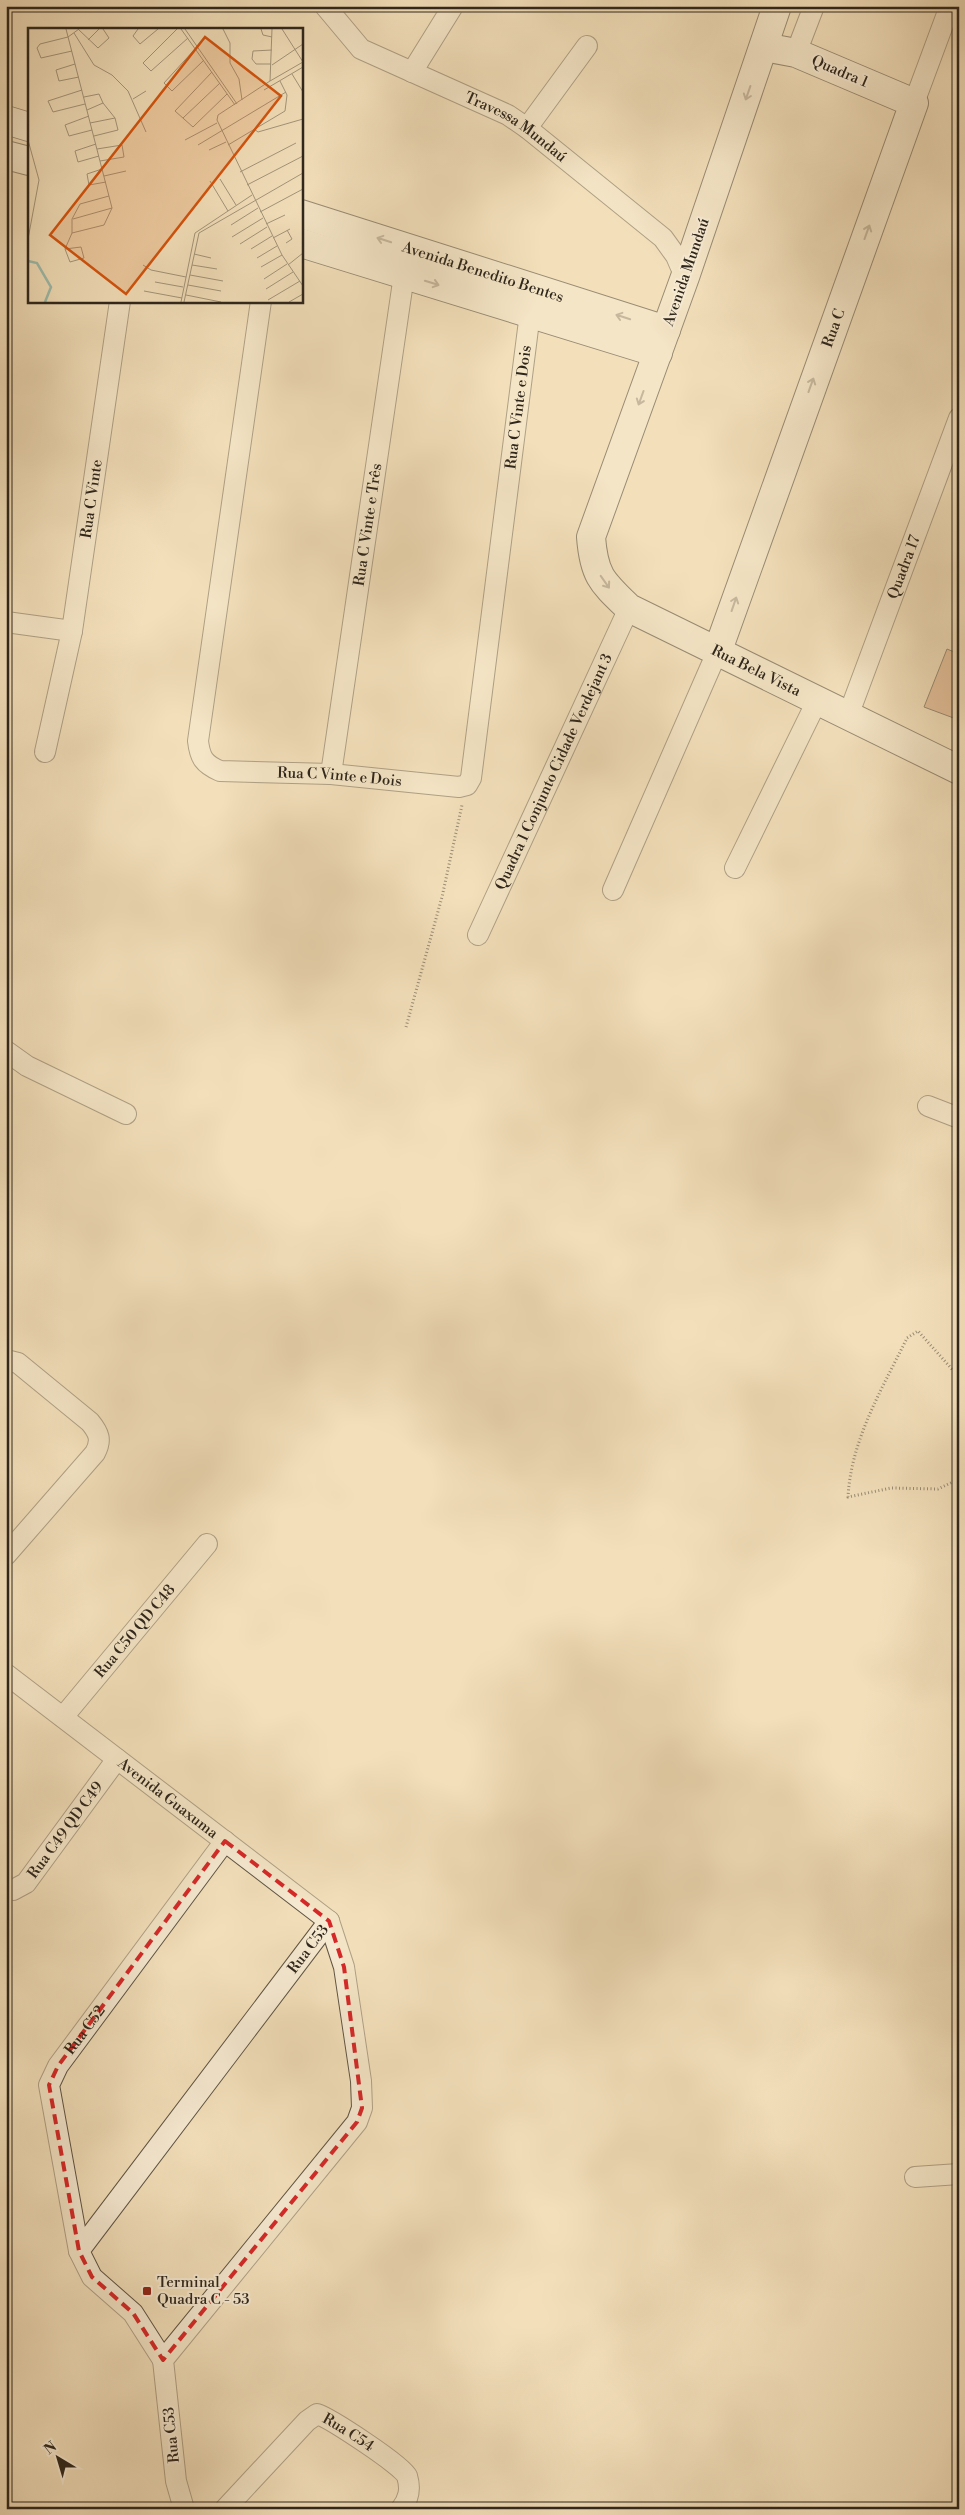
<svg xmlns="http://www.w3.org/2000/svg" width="965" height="2515" font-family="'Libre Bodoni',serif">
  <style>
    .building { fill: #d89f78; stroke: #2e261c }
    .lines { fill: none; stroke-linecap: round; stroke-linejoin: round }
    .street-casing { stroke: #5f5444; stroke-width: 22 }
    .secondary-casing { stroke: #2e261c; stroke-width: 30 }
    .path { stroke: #2e261c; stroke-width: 3; stroke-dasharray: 1 2.5; stroke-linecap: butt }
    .street { stroke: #f7ebd3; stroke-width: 20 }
    .secondary { stroke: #f7ebd3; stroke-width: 28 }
    .oneway { stroke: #928878 }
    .marked { fill: none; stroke: #d62828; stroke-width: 4; stroke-dasharray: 10 6; stroke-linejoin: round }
    .poi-dot { fill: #8f2418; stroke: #f7ebd3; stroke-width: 2 }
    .labels { text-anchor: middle; stroke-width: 4; stroke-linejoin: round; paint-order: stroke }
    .street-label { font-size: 15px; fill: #2e261c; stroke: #f7ebd3 }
    .poi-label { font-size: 15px; fill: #2e261c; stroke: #f7ebd3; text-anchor: start }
    .inset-river { fill: none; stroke: #9cbdac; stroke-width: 2.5 }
    .inset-road { fill: none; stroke: #a4967b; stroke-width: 1 }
    .view { fill: #d5540e; fill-opacity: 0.15; stroke: #d5540e; stroke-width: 2.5 }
    .inset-edge { fill: none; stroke: #2e261c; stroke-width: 2.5 }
  </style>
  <rect width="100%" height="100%" fill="#f3e0bb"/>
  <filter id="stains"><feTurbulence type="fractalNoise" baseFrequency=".004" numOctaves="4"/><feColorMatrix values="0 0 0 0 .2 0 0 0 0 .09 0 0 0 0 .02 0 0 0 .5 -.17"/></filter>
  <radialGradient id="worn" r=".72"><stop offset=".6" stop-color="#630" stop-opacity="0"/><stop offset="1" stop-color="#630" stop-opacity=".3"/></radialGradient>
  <path class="building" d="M947,649L959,654V720L924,707Z"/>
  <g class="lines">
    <defs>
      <g id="street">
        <path id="s1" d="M325,6L361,49L508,115L527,128L663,238L676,256L685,277"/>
        <path d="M796,53L814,6"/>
        <path d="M412,72L453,6"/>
        <path d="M914,103L950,6"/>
        <path d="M527,128L587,46"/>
        <path id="s2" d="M261,301L198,741C200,758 204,764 220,771L331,774L459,787L467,785L471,778L530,313"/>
        <path id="s3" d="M6,622L72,631L120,301"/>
        <path id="s4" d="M848,716L959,418"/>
        <path d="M45,752L72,631"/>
        <path id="s5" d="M331,774L404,275"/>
        <path d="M735,868L817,701"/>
        <path d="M613,890L718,650"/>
        <path id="s6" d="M478,935L629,608"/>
        <path d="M6,1051L27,1066L126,1114"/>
        <path d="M928,1106L959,1118"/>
        <path d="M6,1360L18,1363L90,1422C99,1433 102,1440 95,1453L6,1555"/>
        <path id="s7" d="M6,1674L329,1921"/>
        <path id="s8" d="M63,1717L207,1544"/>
        <path id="s9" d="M6,1888L13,1890L26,1883L117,1759"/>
        <path d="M915,2177L959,2174"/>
        <path id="s10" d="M79,2251L329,1921"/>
        <path id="s11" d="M163,2360L133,2313L92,2277L79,2251L49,2085L58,2066L225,1841"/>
        <path d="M184,2509L176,2481L163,2360L357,2122L362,2108L361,2081L344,1967L329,1921"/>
        <path id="s12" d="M225,2509L307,2421L317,2414C330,2418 403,2466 407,2476C411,2489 409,2499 401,2509"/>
      </g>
      <g id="secondary">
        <path id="s13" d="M777,6L685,277L591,537C594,576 602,582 629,608L959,770"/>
        <path d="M6,120L29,127"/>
        <path d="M6,155L29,161"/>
        <path id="s14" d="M301,214L666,330"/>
        <path d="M301,243L658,353"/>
        <path id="s15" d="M718,650L914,103L796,53L764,47"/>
      </g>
    </defs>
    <use href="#street" class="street-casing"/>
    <use href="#secondary" class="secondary-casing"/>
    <g class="path">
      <path d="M406,1027L442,897L462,805"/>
      <path d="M959,1377L918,1331L907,1338C882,1389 851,1440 848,1497L891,1488L938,1489L959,1479"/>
    </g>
    <use href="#street" class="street"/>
    <use href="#secondary" class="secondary"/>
  </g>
  <defs><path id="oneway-shaft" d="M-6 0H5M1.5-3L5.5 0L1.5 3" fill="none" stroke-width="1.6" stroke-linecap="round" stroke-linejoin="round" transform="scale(1.25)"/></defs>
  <g class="oneway">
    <use href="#oneway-shaft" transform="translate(748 93) rotate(109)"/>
    <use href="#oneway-shaft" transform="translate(867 232) rotate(-70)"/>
    <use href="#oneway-shaft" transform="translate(384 240) rotate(-162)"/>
    <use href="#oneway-shaft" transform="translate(432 283) rotate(17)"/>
    <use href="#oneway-shaft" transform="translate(623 317) rotate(-162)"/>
    <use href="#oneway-shaft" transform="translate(811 385) rotate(-70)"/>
    <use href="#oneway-shaft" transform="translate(641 398) rotate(110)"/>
    <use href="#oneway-shaft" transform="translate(605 582) rotate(55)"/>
    <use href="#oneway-shaft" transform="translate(734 604) rotate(-71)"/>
  </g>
  <path d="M0 0H965V2515H0ZM225,1841L329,1921L344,1967L362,2108L357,2122L163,2360L133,2313L92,2277L79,2251L49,2085L58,2066Z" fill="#f3e0bb" fill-opacity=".55" fill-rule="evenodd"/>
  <path class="marked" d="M225,1841L329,1921L344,1967L362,2108L357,2122L163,2360L133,2313L92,2277L79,2251L49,2085L58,2066Z"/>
  <rect class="poi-dot" x="142" y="2286" width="10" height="10" rx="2.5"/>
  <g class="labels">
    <g class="street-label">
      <text transform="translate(840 71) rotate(23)" y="5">Quadra 1</text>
      <text dy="5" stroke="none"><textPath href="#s1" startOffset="230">Travessa Mundaú</textPath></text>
      <text dy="5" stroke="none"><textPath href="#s14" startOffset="191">Avenida Benedito Bentes</textPath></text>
      <text transform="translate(686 272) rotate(-71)" y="5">Avenida Mundaú</text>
      <text dy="5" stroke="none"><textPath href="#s15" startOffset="342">Rua C</textPath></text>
      <text dy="5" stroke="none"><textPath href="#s2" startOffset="1114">Rua C Vinte e Dois</textPath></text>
      <text dy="5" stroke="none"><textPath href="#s3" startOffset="200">Rua C Vinte</textPath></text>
      <text dy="5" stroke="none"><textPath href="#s5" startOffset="252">Rua C Vinte e Três</textPath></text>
      <text dy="5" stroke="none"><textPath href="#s4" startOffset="159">Quadra 17</textPath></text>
      <text dy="5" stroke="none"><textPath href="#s13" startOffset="788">Rua Bela Vista</textPath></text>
      <text dy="5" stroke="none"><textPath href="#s6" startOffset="180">Quadra 1 Conjunto Cidade Verdejant 3</textPath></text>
      <text dy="5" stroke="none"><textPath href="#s2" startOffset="604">Rua C Vinte e Dois</textPath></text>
      <text dy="5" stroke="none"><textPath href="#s8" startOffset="112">Rua C50 QD C48</textPath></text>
      <text dy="5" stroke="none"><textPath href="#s7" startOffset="204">Avenida Guaxuma</textPath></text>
      <text dy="5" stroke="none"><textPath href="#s9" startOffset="88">Rua C49 QD C49</textPath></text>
      <text dy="5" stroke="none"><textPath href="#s10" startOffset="379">Rua C53</textPath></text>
      <text dy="5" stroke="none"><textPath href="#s11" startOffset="374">Rua C52</textPath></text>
      <text dy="5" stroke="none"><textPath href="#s12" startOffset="169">Rua C54</textPath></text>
      <text transform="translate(171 2435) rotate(-96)" y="5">Rua C53</text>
    </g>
    <g class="poi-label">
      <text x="157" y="2287">Terminal<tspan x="157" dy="17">Quadra C - 53</tspan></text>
    </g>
  </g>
  <g transform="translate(28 28)">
    <rect width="275" height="275" fill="#f3e0bb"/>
    <path class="inset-river" d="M0,233L9,235L23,259L17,274"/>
    <path class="inset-road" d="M38,1L84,180M50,1L70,20L81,10L75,1M110,1L105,8L112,16L130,1M149,1L115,35L123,43L160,10M153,1L207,77M157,1L209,76M195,1L202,15V35L211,51L214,72M233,1L235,7L244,9M244,1L242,53L190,87L189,92L254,227L275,258M254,1L275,34M46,5L66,37L84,47L100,63L118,104M60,12L71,1M167,21L136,55L144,63L176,32M44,23L13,30L9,20L12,16L40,9L51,1M47,36L28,42L31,53L51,49M243,36H228L224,31L225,23L244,22M244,37L275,16M184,44L147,83L165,99L199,66M264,46L275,64M242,53L275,34M54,62L20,73L25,84L57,76M236,62L275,39M56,69L71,66L75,75L59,82M105,71L118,63M75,75L87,90M61,88L37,97L41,108L64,102M155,90L192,55M62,95L87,90L90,102L66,108M226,101L230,104L275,91M0,112L11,152L0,211M157,112L189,95M68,116L47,123L50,134L71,128M170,117L258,64M200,117L257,83L259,67L252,53M69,121L94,117L96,129L72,133M181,122L198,114M74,141L59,146L61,157L78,154M212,144L268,115M76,148L98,143M192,151L208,177M182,153L200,183M219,157L275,128M232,184L275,161M45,191L84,180M238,196L257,187M203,197L230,180M44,205V191L52,176L81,168M204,209L235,190M245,210L262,201M258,215L264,211L259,202M212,216L239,199M53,219L56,230L42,234L37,221ZM37,221L44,205L76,197L84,180M223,221L244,208M166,226L183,230M229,230L249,218M115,237L123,242L158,249M164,237L189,241M260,237L275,225M233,239L254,227M162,247L195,253M236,251L259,236M127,254L155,259M160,257L193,263M238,261L265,244M116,263L154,270M158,267L193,274M240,272L272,253M153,274L167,205L224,167M156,274L171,205L275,145M261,274L275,266"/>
    <path class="view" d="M177,9L253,68L98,266L22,207Z"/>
    <rect width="275" height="275" class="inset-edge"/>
  </g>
  <rect width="965" height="2515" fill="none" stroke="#f3e0bb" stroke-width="25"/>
  <rect x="8" y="8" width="950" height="2500" fill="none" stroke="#2e261c" stroke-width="2.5"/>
  <rect x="12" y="12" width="940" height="2490" fill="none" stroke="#2e261c"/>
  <g transform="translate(58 2458) rotate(322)" stroke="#f7ebd3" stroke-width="4" paint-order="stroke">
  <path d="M0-4L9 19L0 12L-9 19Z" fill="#2e261c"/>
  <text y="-8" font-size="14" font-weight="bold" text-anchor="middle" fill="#2e261c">N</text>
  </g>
  <rect width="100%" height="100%" filter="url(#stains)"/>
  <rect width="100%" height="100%" fill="url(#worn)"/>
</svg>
